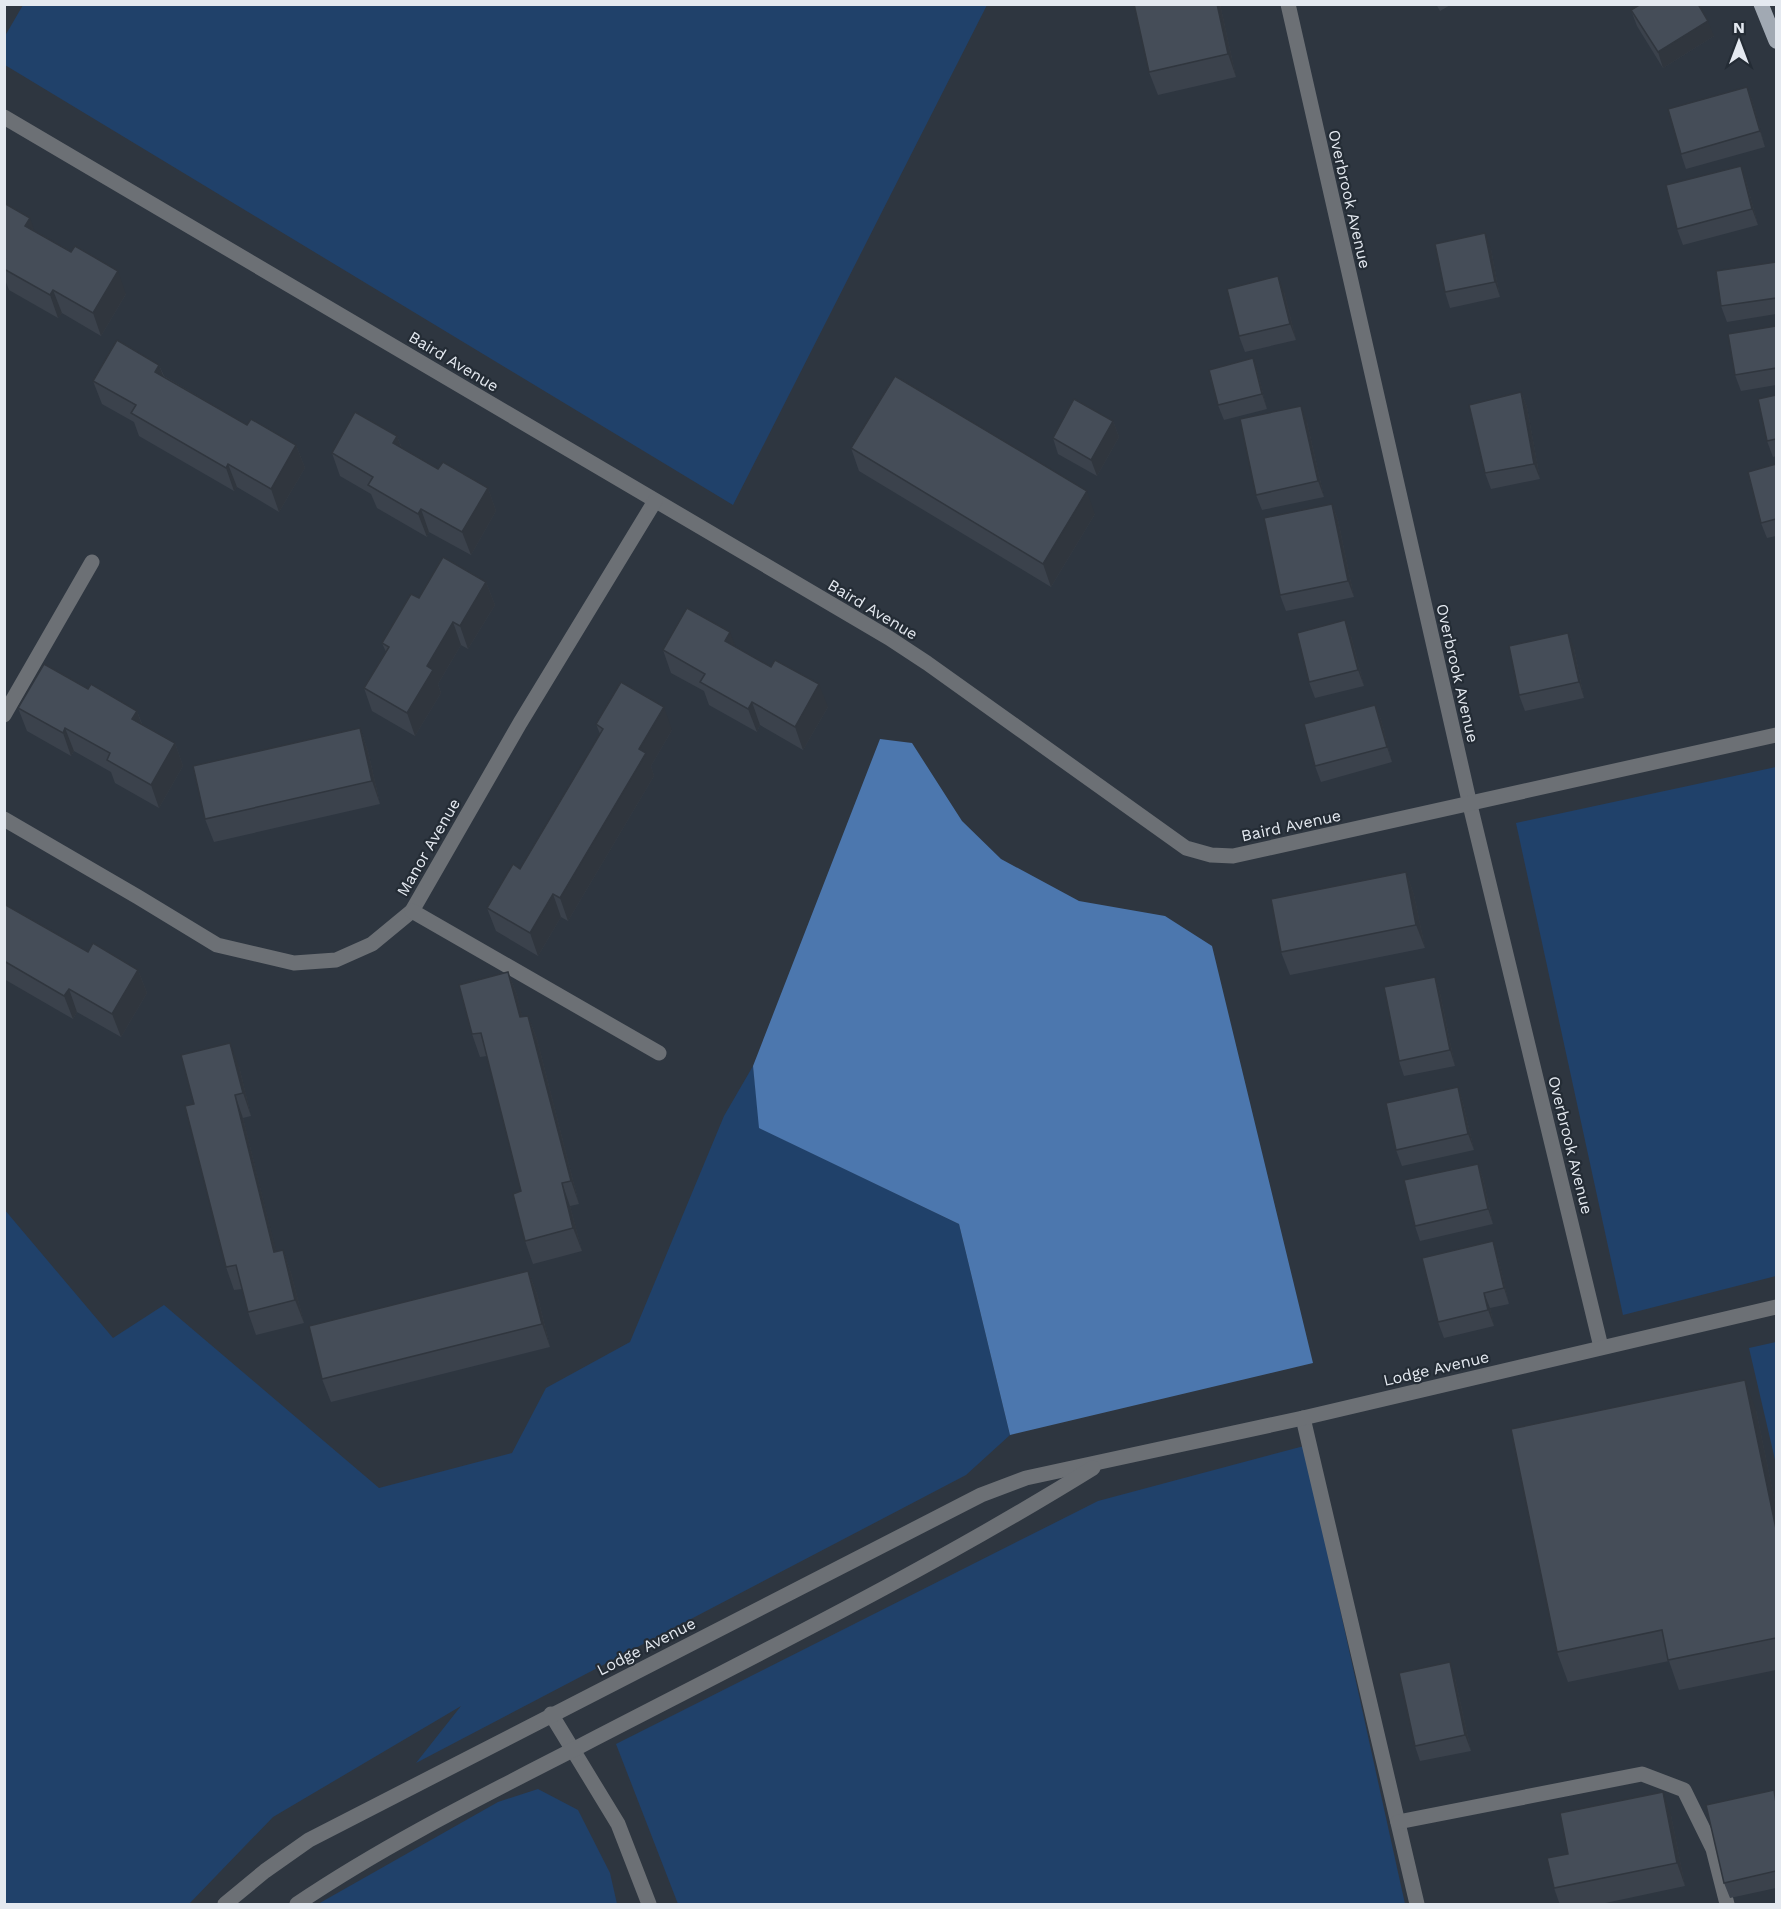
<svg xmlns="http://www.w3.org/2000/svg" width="1781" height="1909" font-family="'Work Sans',sans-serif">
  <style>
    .green { fill: #20416a }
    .water { fill: #4c77ae }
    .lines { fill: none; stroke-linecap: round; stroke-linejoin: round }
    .minor { stroke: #6c7075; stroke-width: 15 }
    .major { stroke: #a1a9b3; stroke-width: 15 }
    .wall { fill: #3b424c }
    .shaded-wall { fill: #30363e }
    .building { fill: #454d58; stroke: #30363e; stroke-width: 1.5 }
    .labels { text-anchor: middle; stroke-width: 4.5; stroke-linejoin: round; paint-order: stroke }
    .street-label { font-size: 16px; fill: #e4e9f0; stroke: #242c35 }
  </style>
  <rect width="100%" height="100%" fill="#2e3640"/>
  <g class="green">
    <path d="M23,5V4L987,5L733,505L5,65V36Z"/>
    <path d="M1776,767V1276L1623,1315L1516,823Z"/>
    <path d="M753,1066L760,1128L959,1224L1010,1435L966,1475L416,1763L461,1706L273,1817L189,1904H5L4,1209L113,1338L164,1305L379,1488L512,1453L546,1388L630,1342L724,1116Z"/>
    <path d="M1776,1342V1464L1749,1348Z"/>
    <path d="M1304,1446L1405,1904H678L616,1744L1098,1501Z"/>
    <path d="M538,1789L578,1810L610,1873L617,1904H318L498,1802Z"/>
  </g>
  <path class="water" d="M880,739L912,743L962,821L1001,859L1079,901L1165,916L1212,946L1313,1363L1010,1435L959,1224L759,1128L753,1066Z"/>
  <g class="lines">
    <g class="minor">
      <path d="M1288,4L1470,805L1601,1347"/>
      <path d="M4,117L889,638L927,663L1186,848L1211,855L1233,856L1776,735"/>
      <path d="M4,715L92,562"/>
      <path d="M4,819L138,897L217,945L294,963L336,960L372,944L412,911L520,723L655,501"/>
      <path d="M412,911L659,1053"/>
      <path d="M1303,1418L1417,1904"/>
      <path d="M551,1714L618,1824L649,1904"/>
      <path d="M1398,1822L1642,1774L1684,1790L1713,1849L1727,1904"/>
      <path d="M225,1904L265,1871L309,1840L981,1495L1026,1478L1303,1418L1776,1307"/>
      <path d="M297,1904C389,1842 489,1793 588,1742C758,1654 930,1569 1093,1468"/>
    </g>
    <path class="major" d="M1761,4L1776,41"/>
  </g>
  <g class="wall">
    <path d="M1220,4L1236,77L1158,95L1149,72Z"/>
    <path d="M1436,4H1452L1440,11Z"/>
    <path d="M1631,10L1714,36L1663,68L1637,26Z"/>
    <path d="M1747,87L1753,103L1765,147L1686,169L1681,154Z"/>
    <path d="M1741,166L1746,181L1758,225L1683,245L1677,229Z"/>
    <path d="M4,203L35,231L126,294L101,336L62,313L58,318L9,290L4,277Z"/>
    <path d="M1491,249L1500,297L1450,308L1445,292Z"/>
    <path d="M1776,262V314L1727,322L1721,306Z"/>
    <path d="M1284,292L1296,340L1245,352L1239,336Z"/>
    <path d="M1776,326V385L1741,391L1735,375Z"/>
    <path d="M1253,358L1258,374L1267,409L1224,420L1218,405Z"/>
    <path d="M159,365L164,376L247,425L296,445L305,468L279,512L237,487L234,491L139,436L134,422L102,404L93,381Z"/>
    <path d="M1521,392L1527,407L1540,479L1491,489L1485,473Z"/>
    <path d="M1776,395V456L1773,457L1767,441Z"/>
    <path d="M1113,421L1119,437L1097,476L1058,454L1053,438Z"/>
    <path d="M1307,422L1324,497L1262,510L1256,495Z"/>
    <path d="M397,436L402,448L438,469L488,488L496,511L471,555L429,532L427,537L377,508L371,494L340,476L332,453Z"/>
    <path d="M851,448L1095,514L1051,587L859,471Z"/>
    <path d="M1776,464V536L1767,538L1761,523Z"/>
    <path d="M1332,504L1338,520L1354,597L1286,611L1280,595Z"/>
    <path d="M486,582L495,605L468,649L461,645L438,684L441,693L415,736L372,711L364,688L386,652L382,643L419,598Z"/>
    <path d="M1351,636L1364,686L1315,698L1309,682Z"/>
    <path d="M736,647L828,707L803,750L760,725L757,732L709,705L704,691L671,673L663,650Z"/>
    <path d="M1574,648L1584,698L1525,711L1519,695Z"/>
    <path d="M88,689L137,711L142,724L175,743L183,766L159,808L115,783L111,772L74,751L71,756L27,731L18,708Z"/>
    <path d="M1375,705L1381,720L1392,762L1321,782L1315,766Z"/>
    <path d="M596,724L672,730L651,766L654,776L568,921L561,917L538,956L496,931L487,908L520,869L600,734Z"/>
    <path d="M360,728L368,751L380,804L214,842L205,819Z"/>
    <path d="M1406,872L1414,895L1425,948L1290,975L1281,952Z"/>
    <path d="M4,904L88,952L138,970L147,993L121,1037L77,1012L73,1019L4,979Z"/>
    <path d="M508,972L517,995L522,1017L528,1016L537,1039L579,1204L570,1206L582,1251L533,1264L525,1241L521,1191L487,1056L480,1057L472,1034Z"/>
    <path d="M1435,977L1440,993L1455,1066L1404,1076L1399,1061Z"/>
    <path d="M239,1066L251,1116L243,1118L276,1252L283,1250L291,1273L304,1323L256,1335L248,1312L242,1289L234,1290L226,1267L194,1104Z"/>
    <path d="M1458,1087L1463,1103L1474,1150L1402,1166L1396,1150Z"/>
    <path d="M1478,1164L1483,1179L1493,1224L1420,1241L1415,1226Z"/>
    <path d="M1498,1257L1509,1304L1490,1308L1494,1326L1444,1338L1438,1322Z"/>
    <path d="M528,1271L537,1294L550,1347L331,1402L322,1379Z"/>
    <path d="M1756,1410L1776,1507V1670L1679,1690L1669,1661L1568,1682L1557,1652Z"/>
    <path d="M1455,1678L1471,1751L1420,1761L1415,1746Z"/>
    <path d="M1776,1798V1888L1730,1898L1724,1883Z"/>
    <path d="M1671,1815L1685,1886L1596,1905H1560L1554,1888L1568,1854Z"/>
  </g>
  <g class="shaded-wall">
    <path d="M1217,4H1220L1236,77L1228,54Z"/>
    <path d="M1708,21L1714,36L1663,68L1658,52Z"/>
    <path d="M1747,87L1753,103L1765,147L1760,131Z"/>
    <path d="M1741,166L1746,181L1758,225L1752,209Z"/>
    <path d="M30,218L38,241L25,226Z"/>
    <path d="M1485,233L1491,249L1500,297L1495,282Z"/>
    <path d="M118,271L126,294L101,336L93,313Z"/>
    <path d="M1278,276L1284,292L1296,340L1290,324Z"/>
    <path d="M53,290L62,313L58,318L50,295Z"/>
    <path d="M1253,358L1258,374L1267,409L1262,394Z"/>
    <path d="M159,365L168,388L155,372Z"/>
    <path d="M1521,392L1527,407L1540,479L1534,464Z"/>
    <path d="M1301,406L1307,422L1324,497L1318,481Z"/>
    <path d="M1113,421L1119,437L1097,476L1091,460Z"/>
    <path d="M397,436L406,459L393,443Z"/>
    <path d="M296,445L305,468L279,512L271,489Z"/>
    <path d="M228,464L237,487L234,491L226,468Z"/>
    <path d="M488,488L496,511L471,555L462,532Z"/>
    <path d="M1087,491L1095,514L1051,587L1043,564Z"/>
    <path d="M1332,504L1338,520L1354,597L1348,581Z"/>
    <path d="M421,509L429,532L427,537L418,514Z"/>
    <path d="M486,582L495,605L468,649L460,626Z"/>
    <path d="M1345,620L1351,636L1364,686L1358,670Z"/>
    <path d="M453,622L461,645L438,684L441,693L415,736L407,713L427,666Z"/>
    <path d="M730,632L739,655L725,641Z"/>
    <path d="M1568,633L1574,648L1584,698L1579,682Z"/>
    <path d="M819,684L828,707L803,750L795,727Z"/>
    <path d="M752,702L760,725L757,732L748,709Z"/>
    <path d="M1375,705L1381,720L1392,762L1387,747Z"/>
    <path d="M664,707L672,730L651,766L654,776L568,921L560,898L639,749Z"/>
    <path d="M137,711L145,734L132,719Z"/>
    <path d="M65,728L74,751L71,756L63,733Z"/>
    <path d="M360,728L368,751L380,804L372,781Z"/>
    <path d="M175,743L183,766L159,808L151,785Z"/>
    <path d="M1406,872L1414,895L1425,948L1416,925Z"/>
    <path d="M553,894L561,917L538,956L530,933Z"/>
    <path d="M138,970L147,993L121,1037L112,1014Z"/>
    <path d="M508,972L517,995L528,1040L520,1017Z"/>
    <path d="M1435,977L1440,993L1455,1066L1450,1050Z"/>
    <path d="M69,989L77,1012L73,1019L64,996Z"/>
    <path d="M528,1016L537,1039L579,1204L571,1181Z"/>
    <path d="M230,1043L239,1066L251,1116L243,1093Z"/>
    <path d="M1458,1087L1463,1103L1474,1150L1468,1134Z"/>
    <path d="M235,1095L243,1118L282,1275L274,1252Z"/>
    <path d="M1478,1164L1483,1179L1493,1224L1488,1209Z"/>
    <path d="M562,1183L570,1206L582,1251L573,1228Z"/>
    <path d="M1493,1241L1498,1257L1509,1304L1504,1288Z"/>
    <path d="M283,1250L291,1273L304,1323L295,1300Z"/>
    <path d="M528,1271L537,1294L550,1347L542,1324Z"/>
    <path d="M1484,1293L1490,1308L1494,1326L1488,1310Z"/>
    <path d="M1745,1380L1756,1410L1776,1507V1529Z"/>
    <path d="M1450,1662L1455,1678L1471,1751L1465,1735Z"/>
    <path d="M1663,1792L1671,1815L1685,1886L1677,1863Z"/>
  </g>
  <g class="building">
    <path d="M1134,4H1217L1228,54L1149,72Z"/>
    <path d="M1641,4H1698L1708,21L1658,52L1631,10Z"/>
    <path d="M1747,87L1760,131L1681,154L1668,109Z"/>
    <path d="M1741,166L1752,209L1677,229L1666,185Z"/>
    <path d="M4,203L30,218L25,226L71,252L75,246L118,271L93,313L53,290L50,295L4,269V261L5,259H4Z"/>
    <path d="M1485,233L1495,282L1445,292L1435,244Z"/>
    <path d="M1776,262V298L1721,306L1716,271Z"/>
    <path d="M1278,276L1290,324L1239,336L1227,289Z"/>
    <path d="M1776,326V368L1735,375L1728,334Z"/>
    <path d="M117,340L159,365L155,372L247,425L251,419L296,445L271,489L228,464L226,468L131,413L136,405L93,381Z"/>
    <path d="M1253,358L1262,394L1218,405L1209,370Z"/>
    <path d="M895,376L1087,491L1043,564L851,448Z"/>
    <path d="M1521,392L1534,464L1485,473L1469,405Z"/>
    <path d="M1776,395V439L1767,441L1758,399Z"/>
    <path d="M1074,399L1113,421L1091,460L1053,438Z"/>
    <path d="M1301,406L1318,481L1256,495L1240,419Z"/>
    <path d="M355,412L397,436L393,443L438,469L443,462L488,488L462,532L421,509L418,514L368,485L373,477L332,453Z"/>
    <path d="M1776,464V519L1761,523L1748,472Z"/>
    <path d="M1332,504L1348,581L1280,595L1264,518Z"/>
    <path d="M443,557L486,582L460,626L453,622L427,666L433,670L407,713L364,688L389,647L382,643L411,594L419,598Z"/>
    <path d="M687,608L730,632L725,641L771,667L775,660L819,684L795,727L752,702L748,709L700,682L705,674L663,650Z"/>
    <path d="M1345,620L1358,670L1309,682L1297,633Z"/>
    <path d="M1568,633L1579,682L1519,695L1509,646Z"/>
    <path d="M44,664L88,689L91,684L137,711L132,719L175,743L151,785L107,760L110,753L65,728L63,733L18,708Z"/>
    <path d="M621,682L664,707L639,749L646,753L560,898L553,894L530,933L487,908L513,864L520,869L603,729L596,724Z"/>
    <path d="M1375,705L1387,747L1315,766L1304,724Z"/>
    <path d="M360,728L372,781L205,819L193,766Z"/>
    <path d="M1406,872L1416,925L1281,952L1271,899Z"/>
    <path d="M4,904L88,952L93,943L138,970L112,1014L69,989L64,996L4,961Z"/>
    <path d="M508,972L520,1017L528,1016L571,1181L562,1183L573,1228L525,1241L513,1194L521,1191L481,1033L472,1034L459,985Z"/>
    <path d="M1435,977L1450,1050L1399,1061L1384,987Z"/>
    <path d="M230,1043L243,1093L235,1095L274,1252L283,1250L295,1300L248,1312L236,1265L226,1267L185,1106L194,1104L181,1055Z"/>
    <path d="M1458,1087L1468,1134L1396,1150L1386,1103Z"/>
    <path d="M1478,1164L1488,1209L1415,1226L1404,1180Z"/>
    <path d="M1493,1241L1504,1288L1484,1293L1488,1310L1438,1322L1422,1258Z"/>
    <path d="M528,1271L542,1324L322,1379L309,1326Z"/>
    <path d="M1745,1380L1776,1529V1638L1668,1660L1662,1630L1557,1652L1511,1429Z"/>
    <path d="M1450,1662L1465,1735L1415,1746L1399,1673Z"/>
    <path d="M1774,1790L1776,1803V1871L1724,1883L1706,1805Z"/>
    <path d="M1663,1792L1677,1863L1554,1888L1547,1858L1568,1854L1560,1813Z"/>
  </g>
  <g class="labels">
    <g class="street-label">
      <text transform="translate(1350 199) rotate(77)" y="6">Overbrook Avenue</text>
      <text transform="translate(454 361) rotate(31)" y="6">Baird Avenue</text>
      <text transform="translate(873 609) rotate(31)" y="6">Baird Avenue</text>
      <text transform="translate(1458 673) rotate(77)" y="6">Overbrook Avenue</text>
      <text transform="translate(1291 825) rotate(-12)" y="6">Baird Avenue</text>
      <text transform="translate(428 847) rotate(-60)" y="6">Manor Avenue</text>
      <text transform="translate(1571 1145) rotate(76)" y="6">Overbrook Avenue</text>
      <text transform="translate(1436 1368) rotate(-13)" y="6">Lodge Avenue</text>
      <text transform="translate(646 1646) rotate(-27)" y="6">Lodge Avenue</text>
    </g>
  </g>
  <rect width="1781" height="1909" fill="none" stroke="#e4e9f0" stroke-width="12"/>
  <g transform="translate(1739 42)" stroke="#242c35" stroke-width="4.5" paint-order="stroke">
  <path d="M0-4.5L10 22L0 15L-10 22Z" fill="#e4e9f0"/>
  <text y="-9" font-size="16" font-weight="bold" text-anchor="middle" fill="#e4e9f0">N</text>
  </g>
</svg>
